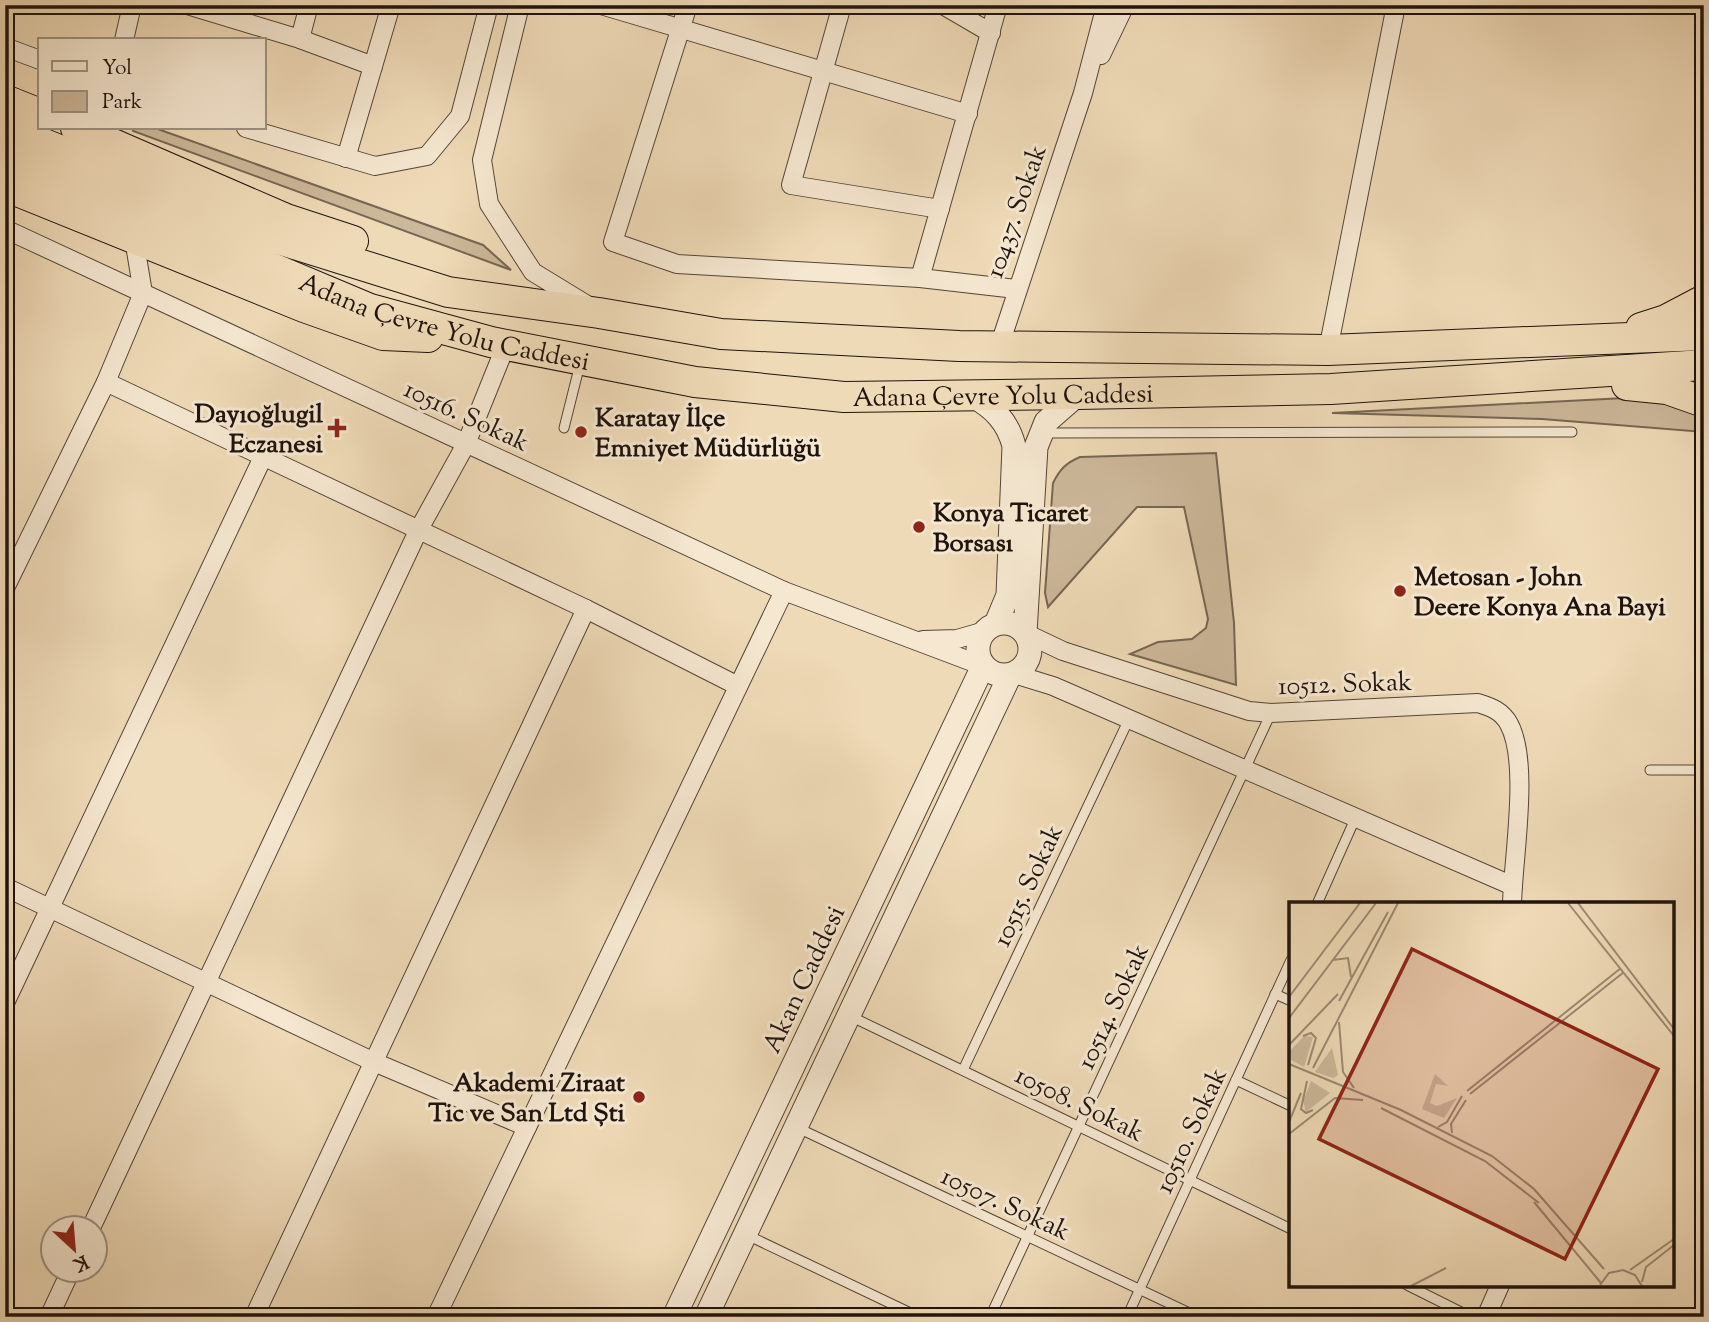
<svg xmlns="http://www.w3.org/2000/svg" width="1709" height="1322" font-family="'Sorts Mill Goudy',serif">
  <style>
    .green { fill: #ccb89a; stroke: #766653; stroke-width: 2 }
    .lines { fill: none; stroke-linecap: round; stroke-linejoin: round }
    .service-casing { stroke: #534537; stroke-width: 11 }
    .minor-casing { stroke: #534537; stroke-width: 20 }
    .tertiary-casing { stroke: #534537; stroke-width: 25 }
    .trunk-casing { stroke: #1f130c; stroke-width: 32 }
    .service { stroke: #f5e7d0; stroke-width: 9 }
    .minor { stroke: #f5e7d0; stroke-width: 18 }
    .tertiary { stroke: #f5e7d0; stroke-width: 23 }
    .trunk { stroke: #efdab7; stroke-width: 30 }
    .poi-dot { fill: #8f2418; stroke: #f5e7d0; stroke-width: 2.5 }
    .labels { text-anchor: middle; stroke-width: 6; stroke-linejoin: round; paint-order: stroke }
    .street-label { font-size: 26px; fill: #1f130c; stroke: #f5e7d0 }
    .poi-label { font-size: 26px; font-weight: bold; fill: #1f130c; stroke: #f5e7d0; text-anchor: start }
    .inset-road { fill: none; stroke: #9c8a73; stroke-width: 2 }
    .view { fill: #8f2418; fill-opacity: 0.15; stroke: #8f2418; stroke-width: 3.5 }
    .inset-edge { fill: none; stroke: #1f130c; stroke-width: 3.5 }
  </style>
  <rect width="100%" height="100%" fill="#efdab7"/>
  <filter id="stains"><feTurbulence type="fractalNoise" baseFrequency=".00286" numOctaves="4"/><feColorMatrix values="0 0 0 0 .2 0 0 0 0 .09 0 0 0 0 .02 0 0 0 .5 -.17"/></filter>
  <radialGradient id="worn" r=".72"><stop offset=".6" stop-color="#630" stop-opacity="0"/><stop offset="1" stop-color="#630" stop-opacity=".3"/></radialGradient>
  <g class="green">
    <path d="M134,128H155L483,245L511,270L133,131Z"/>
    <path d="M1625,398H1651L1704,413V432L1542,419L1332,413Z"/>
    <path d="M1216,453L1234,623L1236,685L1130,654L1158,642L1192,639L1206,628L1208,619L1184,507H1137L1048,607L1045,593L1053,483C1060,469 1066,463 1080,457Z"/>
  </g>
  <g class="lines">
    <defs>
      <g id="service">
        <path d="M564,428L580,364"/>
        <path d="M1045,433L1572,432"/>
        <path d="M1650,770H1704"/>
        <path d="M1317,904L1355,819"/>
        <path d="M1275,994L1291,1001"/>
        <path d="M850,1016L1291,1229"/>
        <path d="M963,1070L1129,719"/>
        <path d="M1236,1080L1291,1106"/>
        <path d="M798,1128L1198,1317"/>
        <path d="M747,1235L919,1317"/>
        <path d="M1407,1285L1471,1317"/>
        <path d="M990,1317L1271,713"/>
        <path d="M1127,1317L1291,960"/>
      </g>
      <g id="minor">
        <path d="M187,5L300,39L373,66"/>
        <path d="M520,5L482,160L489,204L533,272L587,305"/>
        <path d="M601,5L968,114"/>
        <path d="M688,5L613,242L677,264L920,278"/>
        <path d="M842,5L791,185L940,209"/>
        <path d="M943,5L991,33"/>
        <path d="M998,5L920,278L1016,289"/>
        <path d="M300,39L309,5"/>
        <path d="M124,40L132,5"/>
        <path d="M5,47L40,60"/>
        <path d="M1101,55L1125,5"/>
        <path d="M246,128L375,166L427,156L460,116L489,5"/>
        <path d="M346,158L391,5"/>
        <path d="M5,229L784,591L983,666"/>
        <path d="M999,347L1083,93L1106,5"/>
        <path d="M1328,350L1396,5"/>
        <path d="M106,382L586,609L738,686"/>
        <path d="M5,588L106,382L143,293L134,239"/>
        <path d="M1025,633L1063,651L1249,711L1271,713L1478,703C1491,707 1502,711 1509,724C1530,763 1513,858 1512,904"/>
        <path d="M923,640L957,639L985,631"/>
        <path d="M1014,674L1053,686L1513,886"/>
        <path d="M5,887L374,1062L527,1127"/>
        <path d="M5,1003L263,457"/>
        <path d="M91,1228L418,531L466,444L506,345"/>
        <path d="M49,1317L71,1270"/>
        <path d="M254,1317L586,609"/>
        <path d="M436,1317L784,591"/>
        <path d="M1486,1317L1500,1285"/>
      </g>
      <g id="tertiary">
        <path d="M973,396C994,408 1008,422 1014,446L1008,595L996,624"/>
        <circle cx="1004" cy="649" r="26"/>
        <path d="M1025,633L1036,447L1046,422L1078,394"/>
        <path d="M674,1317L983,666"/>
        <path d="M706,1317L1010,675"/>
      </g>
      <g id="trunk">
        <path d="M5,100L40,114"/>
        <path d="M5,128L272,237L448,292L599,313L721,334L959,346L1328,350L1704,335"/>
        <path d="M76,128L286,219L353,241"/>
        <path id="s1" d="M5,156L370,309L491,342L695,382L844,397L1078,394L1331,389L1704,365"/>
        <path d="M5,186L304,307L383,335L428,337"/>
        <path d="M1641,328L1666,320L1704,300"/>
        <path d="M1627,385L1667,389L1704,402"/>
      </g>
    </defs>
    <use href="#service" class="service-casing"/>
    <use href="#minor" class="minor-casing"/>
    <use href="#tertiary" class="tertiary-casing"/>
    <use href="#trunk" class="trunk-casing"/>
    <use href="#service" class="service"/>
    <use href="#minor" class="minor"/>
    <use href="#tertiary" class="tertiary"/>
    <use href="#trunk" class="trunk"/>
  </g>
  <g class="poi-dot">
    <path d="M333.5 417.5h7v7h7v7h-7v7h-7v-7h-7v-7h7z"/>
    <circle cx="581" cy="432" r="7"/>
    <circle cx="919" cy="527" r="7"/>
    <circle cx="1400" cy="591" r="7"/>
    <circle cx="639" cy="1097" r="7"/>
  </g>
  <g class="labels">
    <g class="street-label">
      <text transform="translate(1015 211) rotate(-71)" y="9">10437. Sokak</text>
      <text dy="9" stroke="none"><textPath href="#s1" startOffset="471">Adana Çevre Yolu Caddesi</textPath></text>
      <text dy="9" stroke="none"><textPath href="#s1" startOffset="1038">Adana Çevre Yolu Caddesi</textPath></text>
      <text transform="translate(467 415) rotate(25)" y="9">10516. Sokak</text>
      <text transform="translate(1345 683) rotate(-2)" y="9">10512. Sokak</text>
      <text transform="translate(1027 885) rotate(-65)" y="9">10515. Sokak</text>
      <text transform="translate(803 979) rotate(-65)" y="9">Akan Caddesi</text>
      <text transform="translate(1112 1006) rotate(-65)" y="9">10514. Sokak</text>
      <text transform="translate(1080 1103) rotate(26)" y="9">10508. Sokak</text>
      <text transform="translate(1190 1130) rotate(-65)" y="9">10510. Sokak</text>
      <text transform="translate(1006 1203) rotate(25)" y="9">10507. Sokak</text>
    </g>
    <g class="poi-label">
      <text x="323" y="422" text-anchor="end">Dayıoğlugil<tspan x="323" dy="30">Eczanesi</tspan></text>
      <text x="595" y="426">Karatay İlçe<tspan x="595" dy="30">Emniyet Müdürlüğü</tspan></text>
      <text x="933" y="521">Konya Ticaret<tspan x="933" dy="30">Borsası</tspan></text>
      <text x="1414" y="585">Metosan - John<tspan x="1414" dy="30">Deere Konya Ana Bayi</tspan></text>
      <text x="625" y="1091" text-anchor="end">Akademi Ziraat<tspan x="625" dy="30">Tic ve San Ltd Şti</tspan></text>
    </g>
  </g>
  <g transform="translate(1289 902)">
    <rect width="385" height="385" fill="#efdab7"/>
    <path d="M15,134L24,135L15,165L0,157V150ZM43,146L49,173L44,176L26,170ZM146,172L159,184L147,182L141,201L148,204L168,196L155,216L133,207ZM22,179L41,191L17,210L14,199Z" fill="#ccb89a"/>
    <path class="inset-road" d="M279,1L385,134M289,1L385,127M44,58L59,56L62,75M0,95L71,1M50,99L99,10M0,116L87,1M50,120L54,170L65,186M14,134L22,131L27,136L19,163M0,143L49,92M0,162L112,208L203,254L245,287L315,367M24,166L109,1M18,179L12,207L17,211L24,208M178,189L332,66M181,192L335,70M92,206L196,259L250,301M0,220L12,191M149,225L158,220L173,194M163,231L162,222L177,198M0,232L46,196L74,198M245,300L312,381M341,368L385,337M353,380L357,365L385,343M311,383L320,371L334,368L346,373L353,384M122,384L157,366"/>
    <path class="view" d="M123,47L369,167L276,357L30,237Z"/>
    <rect width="385" height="385" class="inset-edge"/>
  </g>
  <rect width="1709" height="1322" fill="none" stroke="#efdab7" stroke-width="28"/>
  <rect x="7" y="7" width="1695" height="1308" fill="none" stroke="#1f130c" stroke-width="3.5"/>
  <rect x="14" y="14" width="1681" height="1294" fill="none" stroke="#1f130c" stroke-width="2"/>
  <rect x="38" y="38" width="228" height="91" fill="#f5e7d0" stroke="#9f9282" stroke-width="2"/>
  <rect x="52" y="61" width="35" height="10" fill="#f5e7d0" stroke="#9f9282" stroke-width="2"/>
  <text x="102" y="74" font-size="21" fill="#1f130c">Yol</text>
  <rect x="52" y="91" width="35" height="21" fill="#ccb89a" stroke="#9f9282" stroke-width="2"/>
  <text x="102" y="108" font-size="21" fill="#1f130c">Park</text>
  <g transform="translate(74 1249) rotate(154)"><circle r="33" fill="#f5e7d0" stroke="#9f9282" stroke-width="2"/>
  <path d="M0-5L12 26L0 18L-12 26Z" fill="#8f2418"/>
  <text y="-10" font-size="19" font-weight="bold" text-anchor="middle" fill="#1f130c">K</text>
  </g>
  <rect width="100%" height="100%" filter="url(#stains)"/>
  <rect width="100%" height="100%" fill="url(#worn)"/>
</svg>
